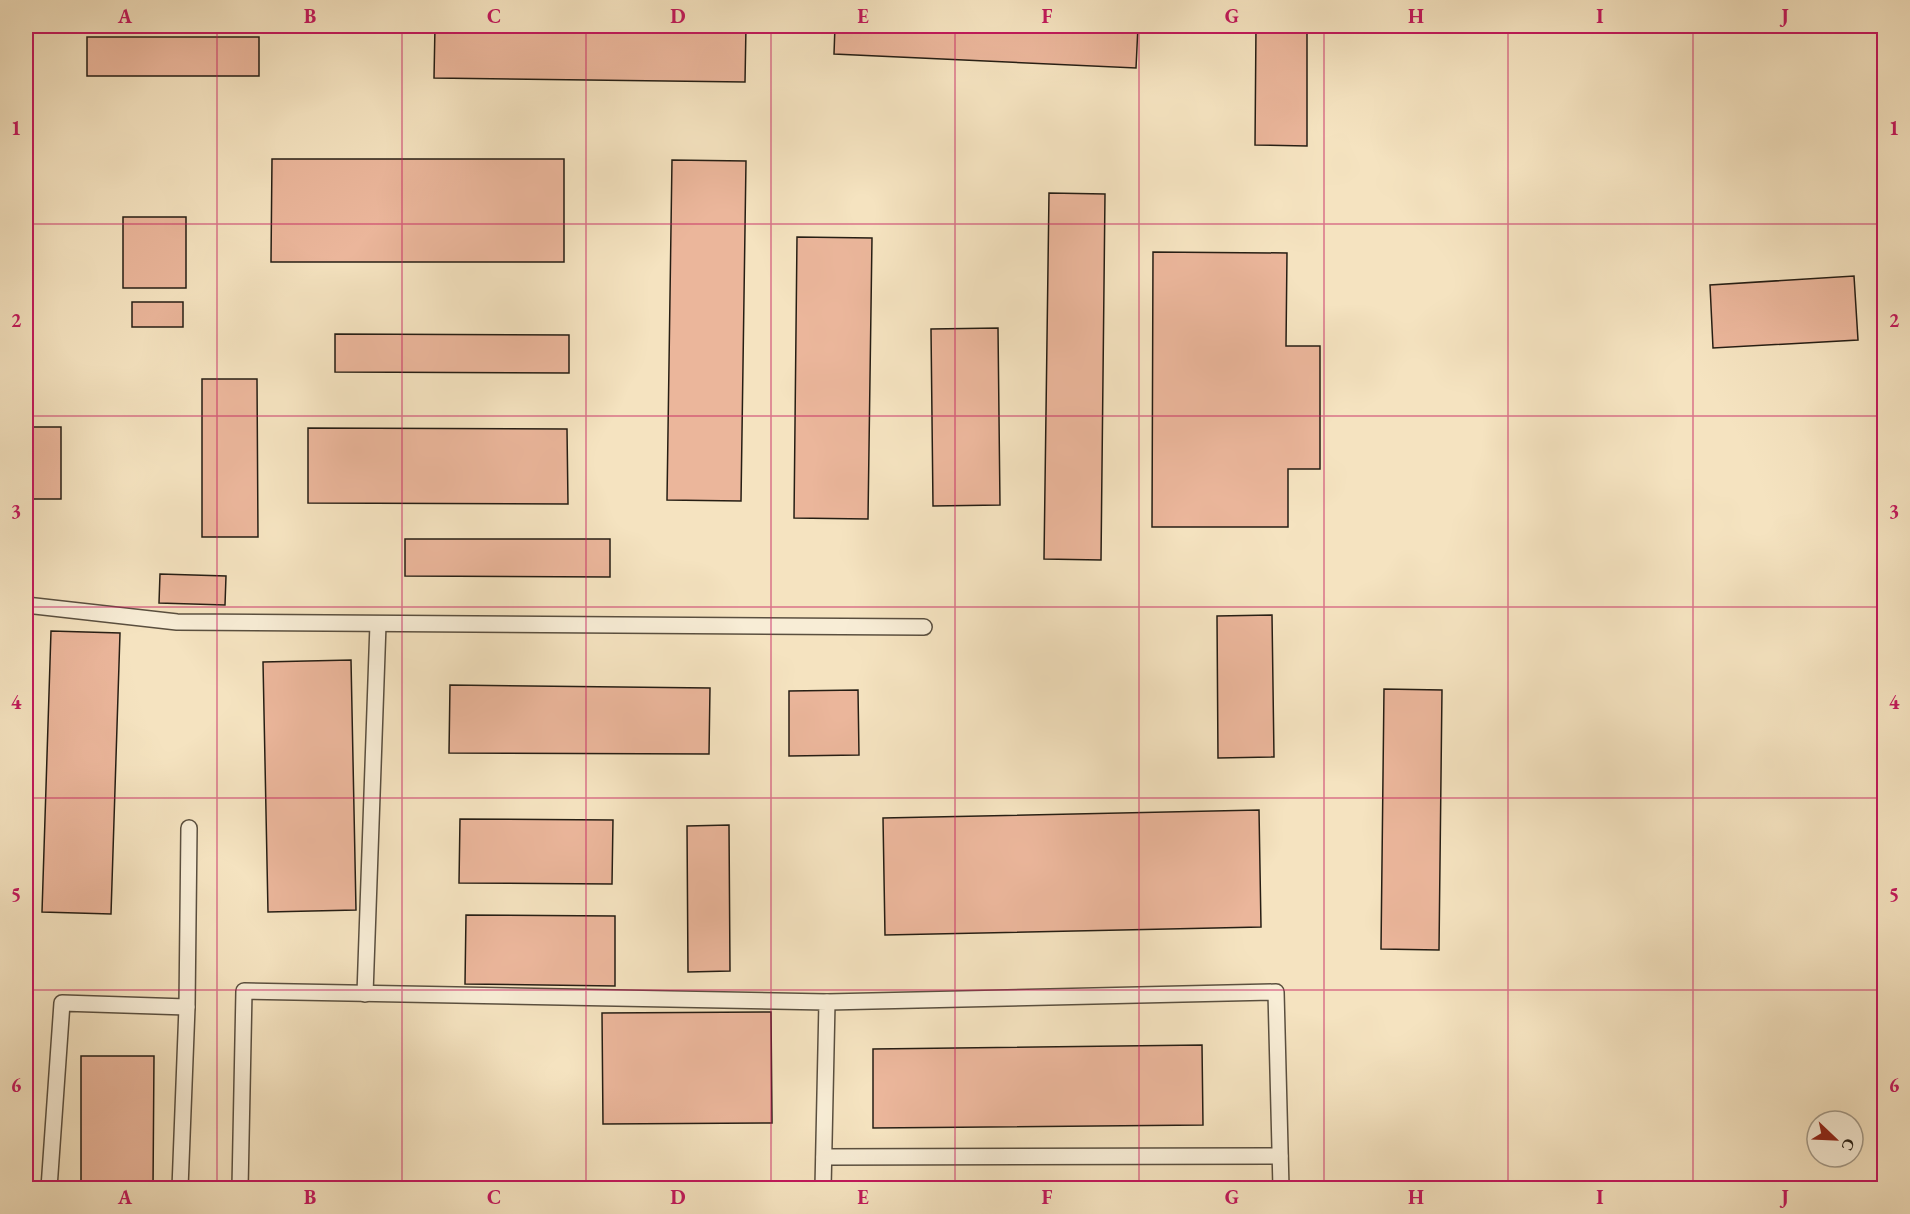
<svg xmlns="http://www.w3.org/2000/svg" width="1910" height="1214" font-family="'EB Garamond',serif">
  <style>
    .building { fill: #ebb69b; stroke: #261e14; stroke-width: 1.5 }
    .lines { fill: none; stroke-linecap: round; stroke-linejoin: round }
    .lane-casing { stroke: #5a4f3f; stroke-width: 18 }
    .lane { stroke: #f8edd6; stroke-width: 15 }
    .grid { fill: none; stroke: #c2185b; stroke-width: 1.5; stroke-opacity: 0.55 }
    .neatline { fill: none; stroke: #c2185b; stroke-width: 2 }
    .grid-label { font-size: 20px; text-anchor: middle; font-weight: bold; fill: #c2185b }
  </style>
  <rect width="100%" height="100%" fill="#f5e3c0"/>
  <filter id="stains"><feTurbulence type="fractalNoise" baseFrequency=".00333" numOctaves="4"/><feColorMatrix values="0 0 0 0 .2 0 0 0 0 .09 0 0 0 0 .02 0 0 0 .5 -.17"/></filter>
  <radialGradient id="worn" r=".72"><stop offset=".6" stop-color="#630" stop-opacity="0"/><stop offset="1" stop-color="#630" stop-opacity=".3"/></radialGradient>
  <g class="building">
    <path d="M435,26H746L745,82L434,78Z"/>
    <path d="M835,26H1138L1136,68L834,54Z"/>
    <path d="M1256,26H1307V146L1255,145Z"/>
    <rect x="87" y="37" width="172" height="39"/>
    <path d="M272,159H564V262H271Z"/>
    <path d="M672,160L746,161L741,501L667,500Z"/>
    <path d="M1049,193L1105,194L1101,560L1044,559Z"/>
    <rect x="123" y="217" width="63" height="71"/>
    <path d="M797,237L872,238L868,519L794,518Z"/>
    <path d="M1153,252L1287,253L1286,346H1320V469H1288V527H1152Z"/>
    <path d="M1854,276L1858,340L1713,348L1710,285Z"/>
    <rect x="132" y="302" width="51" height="25"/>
    <path d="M998,328L1000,505L933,506L931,329Z"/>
    <path d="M335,334L569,335V373L335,372Z"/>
    <path d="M202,379H257L258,537H202Z"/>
    <rect x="26" y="427" width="35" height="72"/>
    <path d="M308,428L567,429L568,504L308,503Z"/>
    <path d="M405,539H610V577L405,576Z"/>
    <path d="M160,574L226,576L225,605L159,603Z"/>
    <path d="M1272,615L1274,757L1218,758L1217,616Z"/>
    <path d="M51,631L120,633L111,914L42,912Z"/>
    <path d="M351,660L356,910L268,912L263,662Z"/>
    <path d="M450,685L710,688L709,754L449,753Z"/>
    <path d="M1384,689L1442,690L1439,950L1381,949Z"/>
    <path d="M858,690L859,755L789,756V691Z"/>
    <path d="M1259,810L1261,927L885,935L883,818Z"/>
    <path d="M460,819L613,820L612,884L459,883Z"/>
    <path d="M729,825L730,971L688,972L687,826Z"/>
    <path d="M466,915L615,916V986L465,984Z"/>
    <path d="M771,1012L772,1123L603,1124L602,1013Z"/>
    <path d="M1202,1045L1203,1125L873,1128V1049Z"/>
    <path d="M81,1056H154L153,1188H81Z"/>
  </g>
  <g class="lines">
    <defs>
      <g id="lane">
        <path d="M26,605L177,622L924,627"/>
        <path d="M365,994L378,624"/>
        <path d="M827,1002L1276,992L1281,1188"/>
        <path d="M824,1157L1280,1156"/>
        <path d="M49,1188L62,1003L187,1007"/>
        <path d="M180,1188L187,1007L189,828"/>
        <path d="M240,1188L244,991L827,1002L823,1188"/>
      </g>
    </defs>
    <use href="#lane" class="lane-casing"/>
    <use href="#lane" class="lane"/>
  </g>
  <path class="grid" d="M217,26V1188M402,26V1188M586,26V1188M771,26V1188M955,26V1188M1139,26V1188M1324,26V1188M1508,26V1188M1693,26V1188M26,224H1884M26,416H1884M26,607H1884M26,798H1884M26,990H1884"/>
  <rect width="1910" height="1214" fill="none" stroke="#f5e3c0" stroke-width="66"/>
  <g transform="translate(1835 1139) rotate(113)"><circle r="28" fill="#f8edd6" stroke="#a49a88" stroke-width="1.5"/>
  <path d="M0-4.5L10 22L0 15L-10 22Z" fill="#8f2418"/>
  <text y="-9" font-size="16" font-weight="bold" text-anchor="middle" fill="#261e14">С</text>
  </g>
  <rect x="33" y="33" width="1844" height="1148" class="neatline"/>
  <g class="grid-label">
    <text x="125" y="23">A</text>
    <text x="310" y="23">B</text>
    <text x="494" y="23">C</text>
    <text x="678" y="23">D</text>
    <text x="863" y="23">E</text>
    <text x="1047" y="23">F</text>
    <text x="1232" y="23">G</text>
    <text x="1416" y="23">H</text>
    <text x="1600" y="23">I</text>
    <text x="1785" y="23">J</text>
    <text x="16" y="135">1</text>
    <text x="1894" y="135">1</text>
    <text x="16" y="327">2</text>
    <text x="1894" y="327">2</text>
    <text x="16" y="518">3</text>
    <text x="1894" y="518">3</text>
    <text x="16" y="709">4</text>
    <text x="1894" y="709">4</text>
    <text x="16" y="901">5</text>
    <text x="1894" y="901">5</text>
    <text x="16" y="1092">6</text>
    <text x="1894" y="1092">6</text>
    <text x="125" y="1204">A</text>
    <text x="310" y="1204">B</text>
    <text x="494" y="1204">C</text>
    <text x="678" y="1204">D</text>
    <text x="863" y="1204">E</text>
    <text x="1047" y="1204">F</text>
    <text x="1232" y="1204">G</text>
    <text x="1416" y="1204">H</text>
    <text x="1600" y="1204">I</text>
    <text x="1785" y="1204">J</text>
  </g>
  <rect width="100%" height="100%" filter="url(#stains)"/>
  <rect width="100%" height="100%" fill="url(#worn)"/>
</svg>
